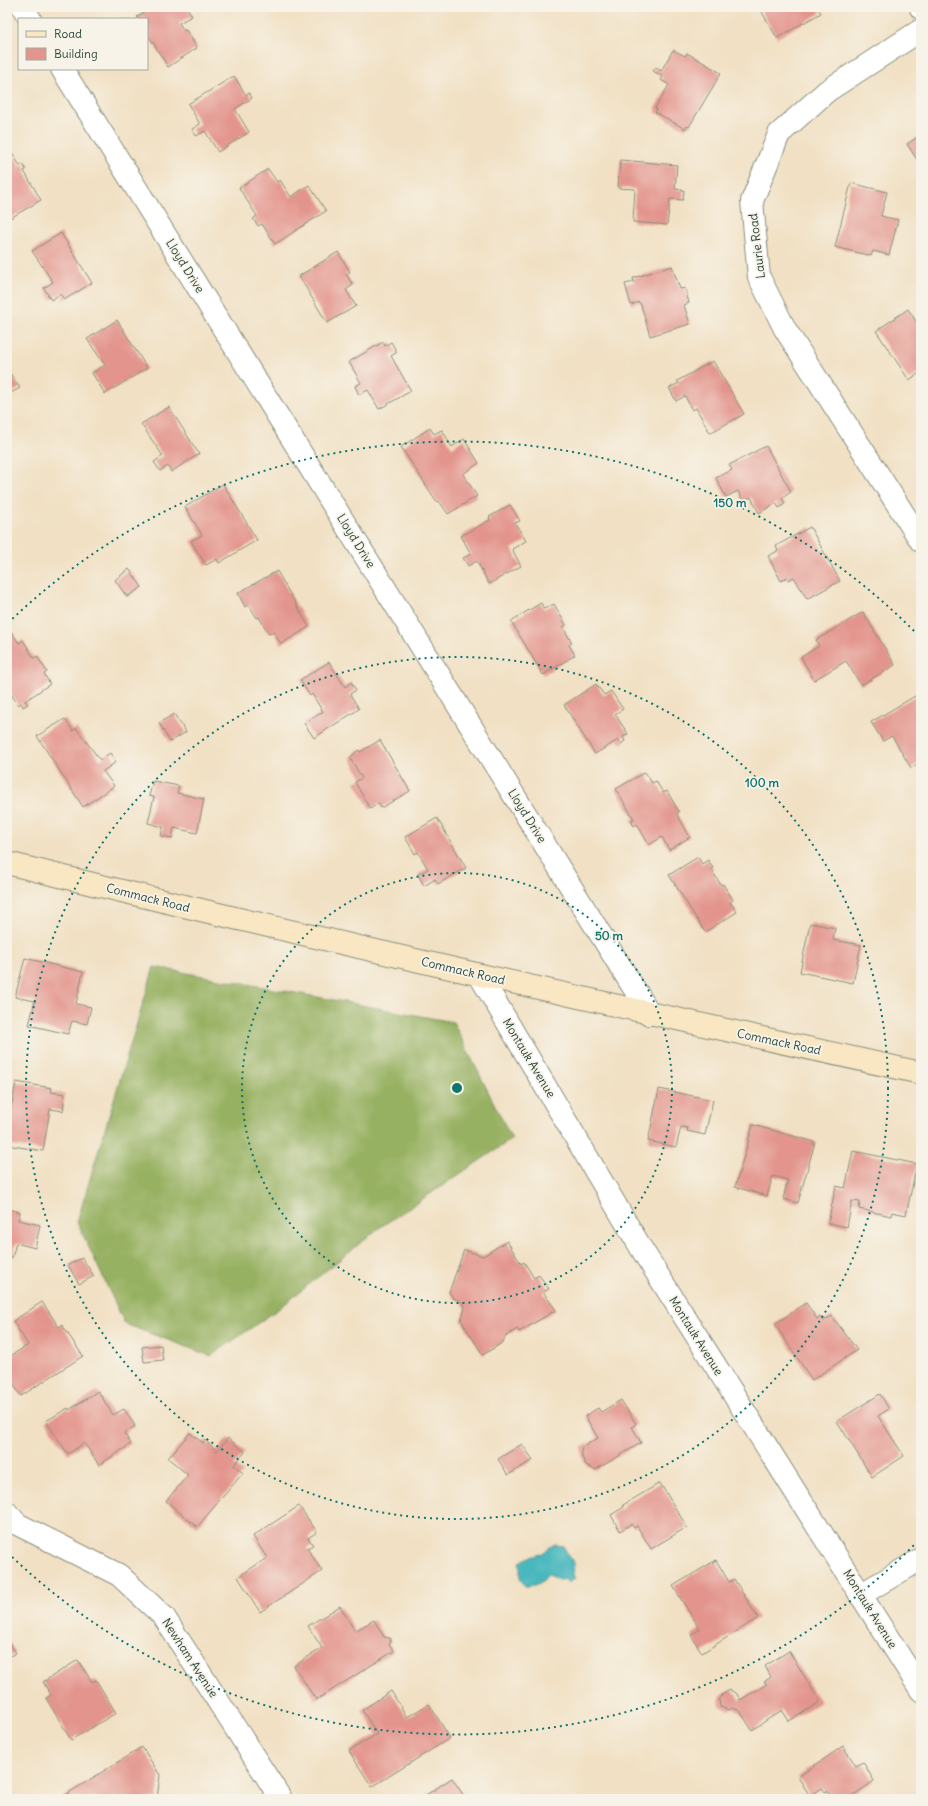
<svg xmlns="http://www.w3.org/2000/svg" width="928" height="1806" font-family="Delius,sans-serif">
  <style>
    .forest { fill: #97b162; stroke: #5b774b }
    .water { fill: #48b8be; stroke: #347a79 }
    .building { fill: #e3958d }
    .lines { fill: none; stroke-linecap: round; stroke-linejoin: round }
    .street-casing { stroke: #888e7c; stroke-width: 24 }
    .secondary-casing { stroke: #888e7c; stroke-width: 24 }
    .street { stroke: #fff; stroke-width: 22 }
    .secondary { stroke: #f9e7c3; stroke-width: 22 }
    .ring { fill: none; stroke: #0f766e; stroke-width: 2; stroke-dasharray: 2 4 }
    .labels { text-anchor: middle; stroke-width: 3.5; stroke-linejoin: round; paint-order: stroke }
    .street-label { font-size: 12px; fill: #1f3d34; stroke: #f7f3e8 }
    .centre { fill: #0f766e; stroke: #f7f3e8; stroke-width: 2 }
    .ring-label { font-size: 12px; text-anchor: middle; font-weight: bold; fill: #0f766e; stroke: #f7f3e8; stroke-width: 3.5; stroke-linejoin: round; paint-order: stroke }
  </style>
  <rect width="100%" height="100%" fill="#f7f3e8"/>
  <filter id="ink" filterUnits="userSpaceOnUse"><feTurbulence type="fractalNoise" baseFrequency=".025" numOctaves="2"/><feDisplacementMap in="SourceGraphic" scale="8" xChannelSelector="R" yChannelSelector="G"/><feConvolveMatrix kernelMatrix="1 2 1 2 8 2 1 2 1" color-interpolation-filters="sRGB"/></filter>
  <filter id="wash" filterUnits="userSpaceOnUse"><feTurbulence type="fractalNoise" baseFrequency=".012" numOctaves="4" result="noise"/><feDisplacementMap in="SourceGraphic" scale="16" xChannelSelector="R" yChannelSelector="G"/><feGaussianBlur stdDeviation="0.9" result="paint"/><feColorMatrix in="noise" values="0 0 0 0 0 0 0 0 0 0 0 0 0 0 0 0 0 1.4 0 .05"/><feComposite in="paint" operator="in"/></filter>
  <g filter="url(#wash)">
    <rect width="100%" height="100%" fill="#f1e0c3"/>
    <path class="forest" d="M154,967L453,1022L512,1139L379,1228L281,1307L211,1356L125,1324L77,1222Z"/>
    <path class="water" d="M556,1545L563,1546L574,1564L573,1574L575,1579L568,1583L565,1579L559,1580L548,1575C540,1584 537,1586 525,1586L520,1578V1563C528,1555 531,1558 540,1554C547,1552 546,1547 556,1545Z"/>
    <g id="blocks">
      <g class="building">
        <path d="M153,7H187L192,16L179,23L184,31L186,30L197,48L168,67L147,33V19H139L137,17Z"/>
        <path d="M759,7H817L821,13L777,38Z"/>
        <path d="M673,50L685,56L687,53L721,73L689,127L687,126L685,129L655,112L657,110L655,108L669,85L661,80L663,77L653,71L656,67L661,71Z"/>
        <path d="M234,76L246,95L249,93L252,98L235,109L249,132L218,152L205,131L196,136L192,129L200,124L188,104Z"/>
        <path d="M921,135V166L907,144Z"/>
        <path d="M10,149L20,166L23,164L26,170L24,171L41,200L7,220V150Z"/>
        <path d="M620,160L677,165L675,189L684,190L683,200L670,199L667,225L633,222L635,189L618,188Z"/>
        <path d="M268,169L277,182L280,180L291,197L309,185L326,211L275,244L262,224L258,226L253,219L257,216L239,188Z"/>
        <path d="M851,183L887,192L881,216L898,220L889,255L873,251L871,256L835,247Z"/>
        <path d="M61,233L92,283L64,300L61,294L51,300L44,288L53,282L32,251Z"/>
        <path d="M338,252L350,272L346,274L353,285L346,290L356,306L327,323L299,276Z"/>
        <path d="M672,266L680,289L685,288L689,303L684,305L690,324L650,336L641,305L639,302L631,305L625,284L634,282L633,278Z"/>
        <path d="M908,309L921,329V372L909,380L876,331Z"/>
        <path d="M117,320L147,368L105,394L92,373L105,365L87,339Z"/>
        <path d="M383,342L385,346L391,342L397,352L391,356L411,391L379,409L368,390L359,395L355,386L361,383L349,362Z"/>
        <path d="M713,361L744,414L710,433L696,408L692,410L685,396L676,401L669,388L679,383L677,381Z"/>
        <path d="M7,369L20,388L7,395Z"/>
        <path d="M169,407L199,454L171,472L168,466L160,471L154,462L163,456L141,424Z"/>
        <path d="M430,428L434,434L442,430L452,447L464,439L479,463L463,474L477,496L448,514L439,501L437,502L401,447Z"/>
        <path d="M766,446L791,492L782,498L785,504L779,508L776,503L759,513L751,497L743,501L738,491L726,497L716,478L732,470L729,465Z"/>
        <path d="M223,484L257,540L219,563L217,559L206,565L191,541L202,535L185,507Z"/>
        <path d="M510,505L520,521L515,523L526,541L512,549L521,566L489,584L477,561L468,566L463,558L471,554L461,536L490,520L489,517Z"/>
        <path d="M810,527L840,581L807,599L794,577L788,580L787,577L781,581L768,556L778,551L776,546Z"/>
        <path d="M129,569L142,587L127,597L115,580Z"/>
        <path d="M277,571L309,627L281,644L274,632L269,634L259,617L257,618L249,605L245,607L238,593Z"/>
        <path d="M541,603L544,609L554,604L566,625L563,627L572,643L569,645L575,655L543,675L511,621Z"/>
        <path d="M863,612L895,665L861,685L846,661L814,680L801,657L819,646L816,640Z"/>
        <path d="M11,631L19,643L23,640L34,658L37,656L47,672L44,674L50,684L25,701L28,704L23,707L21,703L18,705L7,688V634Z"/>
        <path d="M329,662L345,687L351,682L356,690L350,694L359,709L314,738L304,723L323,712L312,694L310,696L300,680Z"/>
        <path d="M596,684L604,695L611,691L623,709L615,714L628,734L623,737L625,741L621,744L618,740L595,754L564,705Z"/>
        <path d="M915,696L921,707V762L911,768L892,736L883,741L871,722Z"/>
        <path d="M174,714L186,732L170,742L159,723Z"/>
        <path d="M65,719L73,731L76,728L100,760L110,753L116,762L103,771L114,786L83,807L37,736Z"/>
        <path d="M380,740L410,791L381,808L379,803L370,809L355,782L362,778L350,758L358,750L360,752Z"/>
        <path d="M645,772L652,783L656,781L663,793L667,791L679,812L677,814L690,837L669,850L662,837L649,845L637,824L634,826L631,820L634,819L616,789Z"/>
        <path d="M153,781L179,786L177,793L204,799L197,833L174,828L172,838L161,836L163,827L148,823L154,797L149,796Z"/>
        <path d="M437,818L466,868L438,884L435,879L424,886L418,874L428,869L418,852L415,854L405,837Z"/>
        <path d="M698,857L702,864L708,860L713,868L711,869L721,885L723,884L733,900L730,902L737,912L705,932L669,875Z"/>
        <path d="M810,923L835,928L833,940L861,945L853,983L800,972Z"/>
        <path d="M25,958L83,972L76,1004L91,1007L87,1024L72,1021L68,1034L29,1025L35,1001L15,997Z"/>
        <path d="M16,1082L52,1088L51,1092L65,1094L63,1111L50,1109L43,1151L7,1145V1107L11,1108Z"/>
        <path d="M659,1089L713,1100L705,1135L687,1131L688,1128L681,1127L676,1147L648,1141Z"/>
        <path d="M753,1125L815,1142L798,1203L783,1199L788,1180L773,1176L767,1196L735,1187Z"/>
        <path d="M853,1151L917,1164L906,1215L892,1212L891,1216L859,1209L860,1202L852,1201L847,1227L828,1223L836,1186L845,1188Z"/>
        <path d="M7,1209L20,1212L18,1220L40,1225L35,1248L16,1243L12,1258L7,1257Z"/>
        <path d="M507,1241L521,1264L524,1262L534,1278L539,1275L549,1289L543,1292L556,1310L519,1332L517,1329L506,1336L503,1342L483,1355L461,1320L465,1308L462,1302L453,1298L449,1292L464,1250L483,1256Z"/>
        <path d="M82,1258L94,1276L79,1284L68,1265Z"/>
        <path d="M42,1302L59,1327L62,1325L83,1356L21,1396L7,1374V1358L28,1345L13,1321Z"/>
        <path d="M806,1303L817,1319L820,1317L823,1321L832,1316L857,1350L812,1380L775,1324Z"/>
        <path d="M161,1345L163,1360L144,1362L142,1347Z"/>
        <path d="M98,1391L113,1415L124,1409L135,1426L124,1433L131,1444L99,1465L84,1443L68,1454L46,1421L68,1408L69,1410Z"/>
        <path d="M880,1394L889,1409L878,1416L904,1456L872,1477L837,1421Z"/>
        <path d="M621,1400L636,1424L632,1427L641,1443L595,1470L586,1465L582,1457L581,1448L598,1438L585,1416L598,1408L601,1412Z"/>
        <path d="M190,1433L203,1443L205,1440L217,1451L228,1438L245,1452L234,1465L243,1473L197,1527L166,1501L188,1475L168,1458Z"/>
        <path d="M522,1444L533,1460L508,1475L498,1459Z"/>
        <path d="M660,1483L687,1527L651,1549L637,1526L634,1528L631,1524L620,1531L611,1515L624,1507L623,1505Z"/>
        <path d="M299,1506L317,1532L308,1538L313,1545L307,1548L322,1571L260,1612L238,1577L267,1558L253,1536Z"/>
        <path d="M716,1560L729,1582L734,1579L758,1618L702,1653L691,1635L700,1629L673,1586Z"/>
        <path d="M340,1606L355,1631L374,1620L384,1637L390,1638L391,1640L389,1644L394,1651L316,1700L294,1666L322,1648L308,1626Z"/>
        <path d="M7,1639L16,1653L7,1658Z"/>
        <path d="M789,1651L820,1702L789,1721L782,1710L752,1730L740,1711L733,1708L729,1710L720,1707L719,1700L723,1694L730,1690L737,1694L740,1700L767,1684L764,1682L771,1677L765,1666Z"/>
        <path d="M78,1660L92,1682L96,1680L116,1713L71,1740L46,1698L51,1695L43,1682Z"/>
        <path d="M391,1691L407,1717L429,1704L450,1738L372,1787L349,1751L377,1734L362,1710Z"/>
        <path d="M843,1746L856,1766L863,1762L874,1781L848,1799H833L827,1791L825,1792L822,1788L810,1796L798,1777Z"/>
        <path d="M142,1747L160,1775L157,1799H59Z"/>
        <path d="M452,1778L466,1799H420Z"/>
      </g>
    </g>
  </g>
  <g filter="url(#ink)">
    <use href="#blocks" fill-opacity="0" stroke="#888e7c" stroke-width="1"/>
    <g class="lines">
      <defs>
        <g id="street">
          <path d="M23,7L30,19"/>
          <path d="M921,7V8"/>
          <path d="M921,30L827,91L779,134L752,201L759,277L785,329L921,541"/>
          <path d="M62,69L650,1014"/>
          <path d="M480,976L644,1253L921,1690"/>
          <path d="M7,1513L17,1524L119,1575L164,1617L281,1799"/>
          <path d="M860,1595L921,1559"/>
        </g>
        <path id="secondary" d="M7,863C310,938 616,1006 921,1073"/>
      </defs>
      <use href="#street" class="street-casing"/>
      <use href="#secondary" class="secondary-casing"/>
      <use href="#street" class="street"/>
      <use href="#secondary" class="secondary"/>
    </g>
  </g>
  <g class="ring">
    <circle cx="457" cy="1088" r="215"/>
    <circle cx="457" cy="1088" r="431"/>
    <path d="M918 1541A646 646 0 0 1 8 1553M8 623A646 646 0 0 1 918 635"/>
  </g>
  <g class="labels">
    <g class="street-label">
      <text transform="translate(757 246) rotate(-97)" y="4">Laurie Road</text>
      <text transform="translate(185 266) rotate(58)" y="4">Lloyd Drive</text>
      <text transform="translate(356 541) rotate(58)" y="4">Lloyd Drive</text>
      <text transform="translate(527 816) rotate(58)" y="4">Lloyd Drive</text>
      <text transform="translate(148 898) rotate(14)" y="4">Commack Road</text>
      <text transform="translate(463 971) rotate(13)" y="4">Commack Road</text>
      <text transform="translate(779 1042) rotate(12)" y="4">Commack Road</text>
      <text transform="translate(529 1058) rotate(59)" y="4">Montauk Avenue</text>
      <text transform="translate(696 1336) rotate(58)" y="4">Montauk Avenue</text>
      <text transform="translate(870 1609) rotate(58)" y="4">Montauk Avenue</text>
      <text transform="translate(190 1658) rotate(57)" y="4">Newham Avenue</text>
    </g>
  </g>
  <circle cx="457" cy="1088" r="6" class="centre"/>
  <g class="ring-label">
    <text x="730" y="507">150 m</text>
    <text x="762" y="787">100 m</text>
    <text x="609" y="940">50 m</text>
  </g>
  <rect width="928" height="1806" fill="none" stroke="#f7f3e8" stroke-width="24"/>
  <rect x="18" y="18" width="130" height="52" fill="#f7f3e8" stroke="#a1aaa0"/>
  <rect x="26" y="31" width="20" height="6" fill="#f9e7c3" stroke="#a1aaa0"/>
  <text x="54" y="38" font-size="12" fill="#1f3d34">Road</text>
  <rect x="26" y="48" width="20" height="12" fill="#e3958d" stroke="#a1aaa0"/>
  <text x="54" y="58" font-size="12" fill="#1f3d34">Building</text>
</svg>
